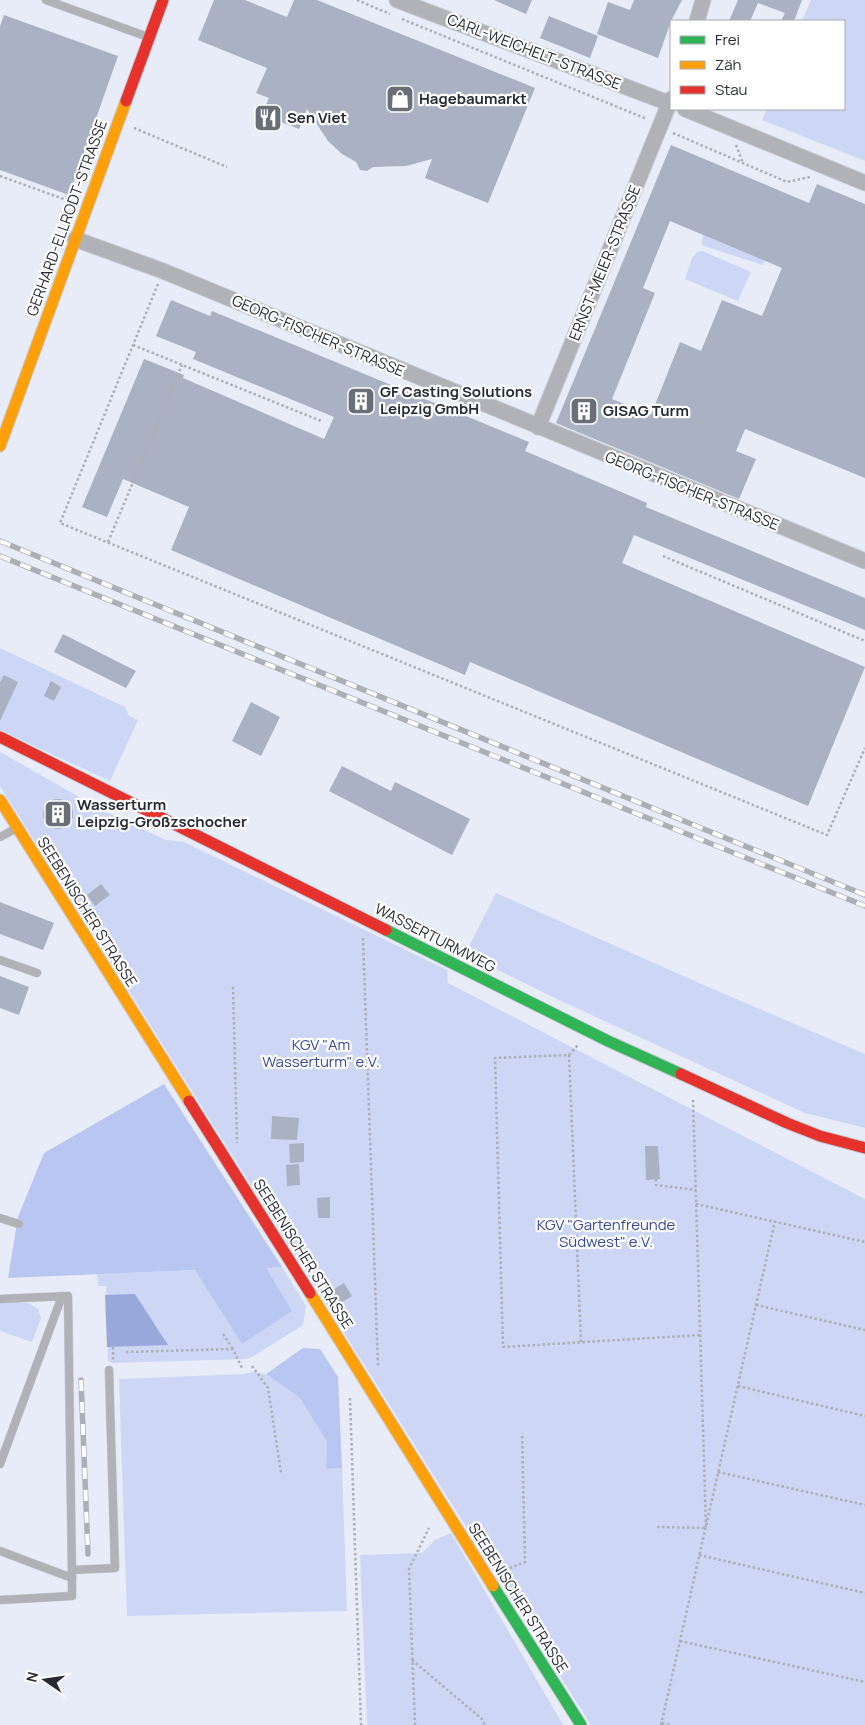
<svg xmlns="http://www.w3.org/2000/svg" width="865" height="1725" font-family="Manrope,sans-serif">
  <style>
    .green { fill: #cdd7f5 }
    .forest { fill: #b8c6f1 }
    .water { fill: #99a8db }
    .building { fill: #aab1c3; fill-rule: evenodd }
    .lines { fill: none; stroke-linecap: round; stroke-linejoin: round }
    .lane-casing { stroke: #c6cad3; stroke-width: 9 }
    .street-casing { stroke: #c6cad3; stroke-width: 17 }
    .fast-casing { stroke: #c6cad3; stroke-width: 13 }
    .slow-casing { stroke: #c6cad3; stroke-width: 13 }
    .jam-casing { stroke: #c6cad3; stroke-width: 13 }
    .path { stroke: #acafb5; stroke-width: 2.5; stroke-dasharray: 2.5 2.5; stroke-linecap: butt }
    .lane { stroke: #b0b2b7; stroke-width: 8 }
    .street { stroke: #b0b2b7; stroke-width: 15 }
    .fast { stroke: #30b455; stroke-width: 11 }
    .slow { stroke: #ff9f0a; stroke-width: 11 }
    .jam { stroke: #e5322d; stroke-width: 11 }
    .rail-casing { stroke: #acb0b6; stroke-width: 5.5 }
    .rail { stroke: #fff; stroke-width: 4; stroke-dasharray: 11; stroke-linecap: butt }
    .labels { text-anchor: middle; stroke-width: 4.5; stroke-linejoin: round; paint-order: stroke }
    .street-label { font-size: 15px; fill: #272a32; stroke: #fff }
    .poi-label { font-size: 15px; font-weight: bold; fill: #272a32; stroke: #fff; text-anchor: start }
    .park-label { font-size: 15px; fill: #374899; stroke: #fff }
  </style>
  <rect width="100%" height="100%" fill="#e7ecf8"/>
  <g class="green">
    <path d="M811,0H865V161L762,120L767,109H844V21H802Z"/>
    <path d="M703,235L765,261L763,265L704,246L701,243Z"/>
    <path d="M702,251L751,272L738,301L685,279L692,258L697,252Z"/>
    <path d="M0,648L125,707L129,716L138,720L110,781L0,730Z"/>
    <path d="M0,752L102,810L166,840L184,842L447,970L448,983L865,1199V1725H591L0,786Z"/>
    <path d="M496,893L706,986L865,1054V1128L805,1113L561,1001L465,954Z"/>
    <path d="M282,1267L306,1306L303,1325L252,1357L245,1359L113,1363L108,1361L106,1286H98L97,1274Z"/>
    <path d="M0,1303H28L38,1309L41,1318L32,1342L0,1331Z"/>
    <path d="M253,1372L266,1374L300,1398L327,1442L326,1469L342,1468L347,1611L127,1616L119,1379L244,1374Z"/>
    <path d="M451,1533L563,1725H367L360,1555L422,1553L435,1540Z"/>
  </g>
  <g class="forest">
    <path d="M164,1084L282,1267L266,1268L292,1311L242,1344L195,1270L8,1278L18,1217L44,1153Z"/>
    <path d="M303,1348L320,1349L338,1377L342,1468L326,1469L327,1442L300,1398L266,1374Z"/>
  </g>
  <path class="water" d="M135,1294L168,1345L107,1347L105,1295Z"/>
  <g class="building">
    <path d="M214,0H245L287,17L294,0H317L535,88L488,203L425,178L432,159L406,166L373,167L367,171L360,170L356,162L342,154L328,141L307,109L299,129L276,120L273,126L259,121L269,98L256,93L267,68L198,40Z"/>
    <path d="M494,0H532L526,14Z"/>
    <path d="M634,0H682L671,21L658,58L597,34L608,2L630,10Z"/>
    <path d="M738,0H802L794,21H781L785,13L758,3L750,21H729Z"/>
    <path d="M4,15L118,56L69,195L0,170V26Z"/>
    <path d="M549,16L598,36L590,58L540,38Z"/>
    <path d="M671,145L809,203L817,184L865,204V478L745,429L736,451L756,459L739,499L556,423ZM670,221L782,268L762,316L722,300L701,351L680,342L651,415L612,399L655,293L643,288Z"/>
    <path d="M171,300L210,316L212,311L529,442L525,451L647,503L646,507L865,598V630L634,535L622,563L865,667L808,806L470,662L465,675L171,550L189,507L123,479L107,517L82,507L144,359L184,375L183,378L324,439L334,417L193,359L196,352L156,336Z"/>
    <path d="M63,634L136,671L126,688L54,652Z"/>
    <path d="M4,675L18,682L0,721V682Z"/>
    <path d="M51,681L61,687L54,701L44,696Z"/>
    <path d="M251,702L280,717L261,756L232,741Z"/>
    <path d="M342,766L391,791L395,782L470,819L452,855L329,791Z"/>
    <circle cx="58" cy="814" r="15"/>
    <path d="M101,884L110,895L95,906L87,895Z"/>
    <path d="M0,902L54,923L43,950L0,934Z"/>
    <path d="M0,976L29,987L19,1015L0,1008Z"/>
    <path d="M272,1116L299,1118L297,1140L271,1139Z"/>
    <path d="M304,1143V1162L290,1163L289,1144Z"/>
    <path d="M645,1146H658L660,1179L646,1180Z"/>
    <path d="M299,1164L300,1185L287,1186L286,1165Z"/>
    <path d="M330,1197V1218H318L317,1198Z"/>
    <path d="M344,1283L352,1296L336,1306L327,1293Z"/>
  </g>
  <g class="lines">
    <defs>
      <g id="lane">
        <path d="M46,0L148,37"/>
        <path d="M0,837L17,828"/>
        <path d="M0,960L37,973"/>
        <path d="M0,1218L19,1224"/>
        <path d="M0,1299L68,1296L72,1578V1596L0,1600"/>
        <path d="M0,1464L62,1296"/>
        <path d="M0,1551L72,1578"/>
        <path d="M72,1570L115,1568L109,1370"/>
      </g>
      <g id="street">
        <path d="M397,0L671,104"/>
        <path d="M697,21L703,0"/>
        <path d="M685,109L865,183"/>
        <path d="M75,239L163,271L865,561"/>
        <path d="M538,427L671,99"/>
      </g>
      <g id="fast">
        <path d="M386,930L608,1041L681,1074"/>
        <path d="M493,1586L581,1725"/>
      </g>
      <g id="slow">
        <path d="M0,446L126,101"/>
        <path d="M0,800L189,1101"/>
        <path d="M310,1293L493,1586"/>
      </g>
      <g id="jam">
        <path d="M126,101L163,0"/>
        <path d="M0,737L386,930"/>
        <path d="M681,1074L787,1123L820,1136L865,1148"/>
        <path d="M189,1101L310,1293"/>
      </g>
    </defs>
    <use href="#lane" class="lane-casing"/>
    <use href="#street" class="street-casing"/>
    <use href="#fast" class="fast-casing"/>
    <use href="#slow" class="slow-casing"/>
    <use href="#jam" class="jam-casing"/>
    <g class="path">
      <path d="M357,0L390,14"/>
      <path d="M402,19L647,119"/>
      <path d="M134,128L227,167"/>
      <path d="M673,133L787,182L810,177"/>
      <path d="M736,145L743,163"/>
      <path d="M0,176L72,202"/>
      <path d="M158,284L60,523L827,835L865,748"/>
      <path d="M133,345L321,421"/>
      <path d="M108,542L182,365"/>
      <path d="M663,556L865,641"/>
      <path d="M363,938L378,1367"/>
      <path d="M233,987L237,1143"/>
      <path d="M569,1055L578,1045"/>
      <path d="M656,1179V1185L696,1190"/>
      <path d="M696,1204L865,1242"/>
      <path d="M756,1305L865,1330"/>
      <path d="M223,1334L233,1349"/>
      <path d="M581,1342L569,1055L495,1058L503,1347L700,1335"/>
      <path d="M113,1347V1360"/>
      <path d="M126,1352L233,1349L242,1368"/>
      <path d="M252,1366L268,1388L281,1473"/>
      <path d="M738,1386L865,1416"/>
      <path d="M350,1398L361,1725"/>
      <path d="M718,1472L865,1505"/>
      <path d="M657,1527L706,1528L693,1099"/>
      <path d="M699,1555L865,1593"/>
      <path d="M505,1570L525,1562L522,1433"/>
      <path d="M680,1641L865,1682"/>
      <path d="M412,1660L482,1719L485,1725"/>
      <path d="M662,1723L671,1725"/>
      <path d="M415,1725L409,1569L429,1528"/>
      <path d="M661,1725L775,1221"/>
    </g>
    <use href="#lane" class="lane"/>
    <use href="#street" class="street"/>
    <use href="#fast" class="fast"/>
    <use href="#slow" class="slow"/>
    <use href="#jam" class="jam"/>
    <defs>
      <g id="rail">
        <path d="M0,541L865,895"/>
        <path d="M0,556L865,906"/>
        <path d="M81,1380L88,1554"/>
      </g>
    </defs>
    <use href="#rail" class="rail-casing"/>
    <use href="#rail" class="rail"/>
  </g>
  <defs>
    <symbol id="shop-square" viewBox="-11 -11 22 22"><rect x="-9" y="-9" width="18" height="18" rx="4" fill="#6a6e77" stroke="#fff"/><path d="M-5-2.5h2.3a2.7 3.5 0 0 1 5.4 0H5L5.5 6h-11ZM-1.5-2.5h3a1.5 2.3 0 0 0-3 0Z" fill="#fff"/></symbol>
    <symbol id="restaurant-square" viewBox="-11 -11 22 22"><rect x="-9" y="-9" width="18" height="18" rx="4" fill="#6a6e77" stroke="#fff"/><path d="M-5-6h1v4h1v-4h1v4h1v-4h1v5L-1.5 .5V6h-2V.5L-5-1ZM5-6V6H3V1.5H1.5Q1.5-4 5-6Z" fill="#fff"/></symbol>
    <symbol id="building-square" viewBox="-11 -11 22 22"><rect x="-9" y="-9" width="18" height="18" rx="4" fill="#6a6e77" stroke="#fff"/><path d="M-4-6H4V6H1V3H-1V6H-4ZM-2.5-4.3h1.7v1.8h-1.7ZM.8-4.3h1.7v1.8H.8ZM-2.5-1h1.7V.8h-1.7ZM.8-1h1.7V.8H.8Z" fill="#fff"/></symbol>
  </defs>
  <g fill-rule="evenodd">
    <use href="#shop-square" x="384" y="83" width="32" height="32"/>
    <use href="#restaurant-square" x="252" y="102" width="32" height="32"/>
    <use href="#building-square" x="345" y="385" width="32" height="32"/>
    <use href="#building-square" x="568" y="395" width="32" height="32"/>
    <use href="#building-square" x="42" y="798" width="32" height="32"/>
  </g>
  <g class="labels">
    <g class="street-label">
      <text transform="translate(534 52) rotate(21)" y="5">CARL-WEICHELT-STRASSE</text>
      <text transform="translate(67 218) rotate(-70)" y="5">GERHARD-ELLRODT-STRASSE</text>
      <text transform="translate(605 263) rotate(-68)" y="5">ERNST-MEIER-STRASSE</text>
      <text transform="translate(318 336) rotate(23)" y="5">GEORG-FISCHER-STRASSE</text>
      <text transform="translate(692 491) rotate(22)" y="5">GEORG-FISCHER-STRASSE</text>
      <text transform="translate(87 912) rotate(58)" y="5">SEEBENISCHER STRASSE</text>
      <text transform="translate(435 938) rotate(27)" y="5">WASSERTURMWEG</text>
      <text transform="translate(303 1254) rotate(58)" y="5">SEEBENISCHER STRASSE</text>
      <text transform="translate(518 1598) rotate(58)" y="5">SEEBENISCHER STRASSE</text>
    </g>
    <g class="poi-label">
      <text x="419" y="104">Hagebaumarkt</text>
      <text x="287" y="123">Sen Viet</text>
      <text x="380" y="397">GF Casting Solutions<tspan x="380" dy="17">Leipzig GmbH</tspan></text>
      <text x="603" y="416">GISAG Turm</text>
      <text x="77" y="810">Wasserturm<tspan x="77" dy="17">Leipzig-Großzschocher</tspan></text>
    </g>
    <g class="park-label">
      <text x="321" y="1050">KGV "Am<tspan x="321" dy="17">Wasserturm" e.V.</tspan></text>
      <text x="606" y="1230">KGV "Gartenfreunde<tspan x="606" dy="17">Südwest" e.V.</tspan></text>
    </g>
  </g>
  <rect x="670" y="20" width="175" height="90" fill="#ffffff" stroke="#a9aaad"/>
  <rect x="680" y="36" width="25" height="8" fill="#30b455" stroke="#a9aaad"/>
  <text x="715" y="45" font-size="15" fill="#272a32">Frei</text>
  <rect x="680" y="61" width="25" height="8" fill="#ff9f0a" stroke="#a9aaad"/>
  <text x="715" y="70" font-size="15" fill="#272a32">Zäh</text>
  <rect x="680" y="86" width="25" height="8" fill="#e5322d" stroke="#a9aaad"/>
  <text x="715" y="95" font-size="15" fill="#272a32">Stau</text>
  <g transform="translate(45 1680) rotate(283)" stroke="#ffffff" stroke-width="4" paint-order="stroke">
  <path d="M0-4L9 19L0 12L-9 19Z" fill="#272a32"/>
  <text y="-8" font-size="14" font-weight="bold" text-anchor="middle" fill="#272a32">N</text>
  </g>
</svg>
